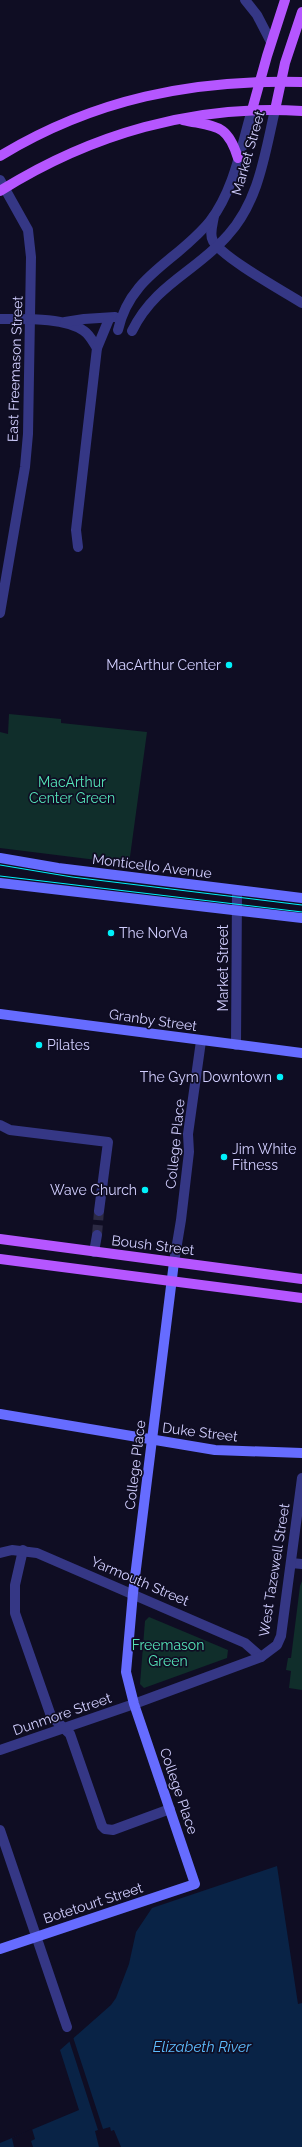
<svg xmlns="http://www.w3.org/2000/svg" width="302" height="2147" font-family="Raleway,sans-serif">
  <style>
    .green { fill: #102e2b }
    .water { fill: #092346 }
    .pier { fill: #0f0d23 }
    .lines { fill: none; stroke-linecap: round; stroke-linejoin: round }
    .street-tunnel { stroke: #2c2a44; stroke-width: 10; stroke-dasharray: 10 5; stroke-linecap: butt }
    .street { stroke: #353785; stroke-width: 10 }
    .secondary { stroke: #666cff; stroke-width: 10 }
    .primary { stroke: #b556ff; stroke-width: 10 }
    .tram { stroke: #00f1fa; stroke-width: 1 }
    .poi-dot { fill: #00f1fa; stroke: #0f0d23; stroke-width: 1.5 }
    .labels { text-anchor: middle; stroke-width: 3.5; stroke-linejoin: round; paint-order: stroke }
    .street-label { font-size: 14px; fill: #d2cfff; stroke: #0f0d23 }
    .poi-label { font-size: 14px; fill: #d2cfff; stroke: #0f0d23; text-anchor: end }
    .park-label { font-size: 14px; fill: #55e5b8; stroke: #0f0d23 }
    .water-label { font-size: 15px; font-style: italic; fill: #5dbeff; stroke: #0f0d23 }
  </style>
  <rect width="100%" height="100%" fill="#0f0d23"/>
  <g class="green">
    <path d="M9,714L61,719V723L147,732L129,864L0,848V732L8,734Z"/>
    <path d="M302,1581V1690L289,1688L291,1671L286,1670L288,1658H291L300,1586Z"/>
    <path d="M149,1617L228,1650L227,1658L144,1688L140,1684L145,1621Z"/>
  </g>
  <path class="water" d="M277,1866L298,2004L302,2003V2147H0V2143L79,2110L60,2050L111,2005L116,1998L129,1964L136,1932L152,1908Z"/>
  <g class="pier">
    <path d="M73,2037L103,2129L110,2127L111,2131L114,2130L121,2147H99L95,2131L98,2130L69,2040Z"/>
    <path d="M32,2129L35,2139L31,2141L33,2147H14L12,2138Z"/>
  </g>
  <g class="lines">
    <path class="street-tunnel" d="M97,1235L99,1211"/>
    <g class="street">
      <path d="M245,0L257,15L271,42"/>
      <path d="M0,180L28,230L31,257L28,434L25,467L0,613"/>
      <path d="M214,216C213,224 209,234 213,241C223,258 283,291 302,303"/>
      <path d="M0,319C23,319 65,317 84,331C90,335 93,342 97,348"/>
      <path d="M65,322L84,319L115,317"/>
      <path d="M118,330C130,275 178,261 210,221C234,190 241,147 252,110"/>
      <path d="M132,331C155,284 197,271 228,235C259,201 265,153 275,110"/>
      <path d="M78,547L76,530L97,348L109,319"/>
      <path d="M236,1045L237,891"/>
      <path d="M0,1125L10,1130L108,1142L99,1211"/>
      <path d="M94,1252L97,1235"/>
      <path d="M174,1262L181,1220L189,1152L188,1134L201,1041"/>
      <path d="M23,1550L15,1585V1613L51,1716L70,1734L102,1826L105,1829L113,1830L170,1809"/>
      <path d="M0,1553L12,1550L37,1553L245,1643L261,1657"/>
      <path d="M291,1563L302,1564"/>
      <path d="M0,1750L134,1704L261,1657L277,1645L281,1636L302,1478"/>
      <path d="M0,1830L67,2027"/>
    </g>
    <g class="secondary">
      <path d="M0,858L58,868L302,898"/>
      <path d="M0,883L302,918"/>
      <path d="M0,1014L302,1053"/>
      <path d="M0,1414L215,1450L302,1453"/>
      <path d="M0,1949L195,1884L134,1704L126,1672L133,1593L174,1262"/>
    </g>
    <g class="primary">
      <path d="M252,110L267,56L285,0"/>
      <path d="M275,110L285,63L302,12"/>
      <path d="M183,120C216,127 227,123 238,158"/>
      <path d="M0,156C94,99 193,79 302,82"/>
      <path d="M0,191C91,134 194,104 302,111"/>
      <path d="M0,1239L302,1279"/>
      <path d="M0,1259L302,1298"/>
    </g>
    <g class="tram">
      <path d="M0,865L72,877L302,905"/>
      <path d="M0,876L302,912"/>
    </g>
  </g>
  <g class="poi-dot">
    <circle cx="229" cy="665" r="4"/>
    <circle cx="111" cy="933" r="4"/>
    <circle cx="39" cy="1045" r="4"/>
    <circle cx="280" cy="1077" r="4"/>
    <circle cx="224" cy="1157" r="4"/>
    <circle cx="145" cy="1190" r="4"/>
  </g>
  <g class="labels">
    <g class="street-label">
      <text transform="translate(248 153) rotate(-74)" y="5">Market Street</text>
      <text transform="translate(15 369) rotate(-88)" y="5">East Freemason Street</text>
      <text transform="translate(152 866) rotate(7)" y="5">Monticello Avenue</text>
      <text transform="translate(223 968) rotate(-90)" y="5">Market Street</text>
      <text transform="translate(153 1020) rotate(8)" y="5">Granby Street</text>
      <text transform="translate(175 1144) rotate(-84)" y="5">College Place</text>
      <text transform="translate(153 1245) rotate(7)" y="5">Boush Street</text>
      <text transform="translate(200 1432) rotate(7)" y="5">Duke Street</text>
      <text transform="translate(135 1465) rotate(-83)" y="5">College Place</text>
      <text transform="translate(274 1570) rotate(-81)" y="5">West Tazewell Street</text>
      <text transform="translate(140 1581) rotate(23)" y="5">Yarmouth Street</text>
      <text transform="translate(62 1714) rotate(-19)" y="5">Dunmore Street</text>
      <text transform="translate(179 1791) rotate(71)" y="5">College Place</text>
      <text transform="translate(93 1903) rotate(-18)" y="5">Botetourt Street</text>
    </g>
    <g class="poi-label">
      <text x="221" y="670">MacArthur Center</text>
      <text x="119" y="938" text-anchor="start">The NorVa</text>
      <text x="47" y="1050" text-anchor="start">Pilates</text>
      <text x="272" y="1082">The Gym Downtown</text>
      <text x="232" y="1154" text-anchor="start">Jim White<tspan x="232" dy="16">Fitness</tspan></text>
      <text x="137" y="1195">Wave Church</text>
    </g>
    <g class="park-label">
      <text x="72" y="787">MacArthur<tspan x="72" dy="16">Center Green</tspan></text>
      <text x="168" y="1650">Freemason<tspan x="168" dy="16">Green</tspan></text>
    </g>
    <g class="water-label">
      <text x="202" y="2052">Elizabeth River</text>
    </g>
  </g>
</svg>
